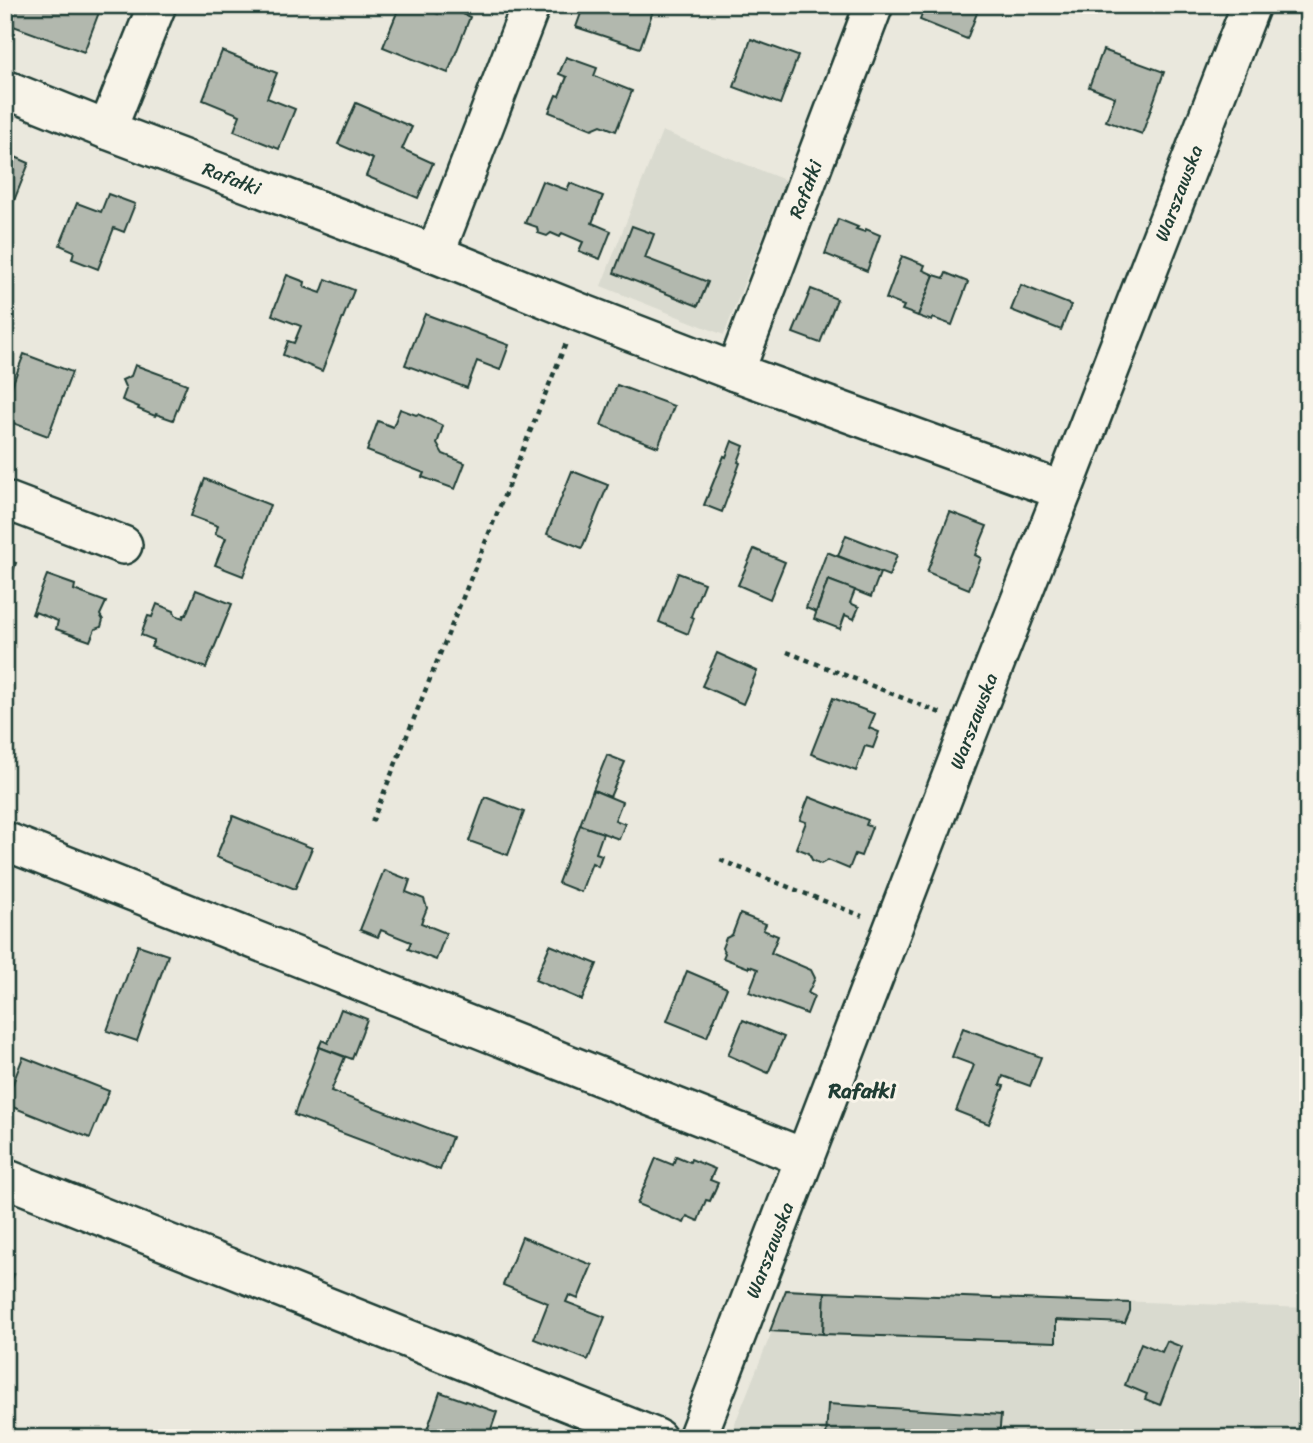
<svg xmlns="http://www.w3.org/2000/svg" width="1313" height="1443" font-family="Sriracha,sans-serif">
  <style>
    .built { fill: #d9dacf }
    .building { fill: #b2b8ae; stroke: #1f3d34; stroke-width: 2 }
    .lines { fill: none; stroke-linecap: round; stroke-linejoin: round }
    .minor-casing { stroke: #1f3d34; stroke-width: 42 }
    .path { stroke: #1f3d34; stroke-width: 4.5; stroke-dasharray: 5 5; stroke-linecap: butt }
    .minor { stroke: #f7f3e8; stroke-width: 37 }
    .labels { text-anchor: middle; stroke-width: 6; stroke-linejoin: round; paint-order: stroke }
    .street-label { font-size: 19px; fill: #1f3d34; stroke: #f7f3e8 }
    .neighbourhood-label { font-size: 21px; font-weight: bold; fill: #1f3d34; stroke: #f7f3e8 }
  </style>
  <rect width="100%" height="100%" fill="#eae8dd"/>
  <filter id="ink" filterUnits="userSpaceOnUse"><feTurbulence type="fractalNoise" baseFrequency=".0143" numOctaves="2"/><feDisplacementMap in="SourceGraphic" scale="14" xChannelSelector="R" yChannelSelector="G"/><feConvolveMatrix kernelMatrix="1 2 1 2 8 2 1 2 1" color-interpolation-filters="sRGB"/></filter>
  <g filter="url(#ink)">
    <g class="built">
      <path d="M662,131L785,180L724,335L601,286Z"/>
      <path d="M789,1289L1308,1308V1438H729Z"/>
    </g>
    <g class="building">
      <path d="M12,5H98L101,7L84,52L5,23Z"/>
      <path d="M400,5H417L438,14L442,5L470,17L448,73L383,47Z"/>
      <path d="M584,5H655L640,48L576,27Z"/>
      <path d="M925,5H980L967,39L920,20Z"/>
      <path d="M751,39L798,56L780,104L734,87Z"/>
      <path d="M1103,50L1164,72L1142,134L1106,121L1115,97L1089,87Z"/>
      <path d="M222,51L277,73L267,98L295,109L279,149L234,131L240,115L203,100Z"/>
      <path d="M566,57L597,68L594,76L632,91L616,131L601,125L592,129L549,112L556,95L559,96L567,77L559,74Z"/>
      <path d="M356,103L412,127L402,149L433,163L418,198L366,176L373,159L338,144Z"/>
      <path d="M13,156L29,163L5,223V175Z"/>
      <path d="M542,181L567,190L570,183L603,196L592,223L611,231L600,259L579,251L583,242L562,233L560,237L551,233L547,236L538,233L537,227L525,223Z"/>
      <path d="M108,194L135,204L124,232L114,228L98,269L72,259L74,251L60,245L77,203L101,212Z"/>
      <path d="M838,219L858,227L856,229L865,232L866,229L880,235L867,271L825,254Z"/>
      <path d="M632,226L654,234L645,258L708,282L698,306L614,273Z"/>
      <path d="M902,256L925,265L923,270L934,275L918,316L902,310L904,306L886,299Z"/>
      <path d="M946,273L968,282L952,325L933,318L932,321L918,316L934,275L944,278Z"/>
      <path d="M287,275L305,282L304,287L321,293L326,279L354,290L322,371L283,355L288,341L294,343L301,326L272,315Z"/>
      <path d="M1021,285L1071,305L1061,330L1011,310Z"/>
      <path d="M811,289L837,299L820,343L793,333Z"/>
      <path d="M425,314L509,345L500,370L477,361L467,388L405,365Z"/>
      <path d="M24,354L72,372L48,436L5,420V404Z"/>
      <path d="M135,365L187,384L173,420L156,414L155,416L138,409L139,407L122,400L126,389L122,380L131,376Z"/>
      <path d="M617,385L674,406L658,447L601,425Z"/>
      <path d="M400,409L416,415L418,414L443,426L437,444L443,454L465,463L455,489L422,477L424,473L367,451L378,421L393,427Z"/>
      <path d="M732,441L744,446L738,462L740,463L722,512L704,505L724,456L726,457Z"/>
      <path d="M572,471L608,485L582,548L547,534Z"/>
      <path d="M205,479L270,505L243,576L215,565L226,538L215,534L218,526L191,516Z"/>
      <path d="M950,512L987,526L975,555L981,558L969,589L927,572Z"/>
      <path d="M846,535L897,555L889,576L838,556Z"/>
      <path d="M754,549L785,562L770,599L738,585Z"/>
      <path d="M827,552L880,573L871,597L828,580L816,612L806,608Z"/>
      <path d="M5,560L16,563L5,595Z"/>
      <path d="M678,573L704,583L691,616L694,618L688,634L659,622Z"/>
      <path d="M47,575L75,585L74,590L106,602L100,615L103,620L101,627L95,629L90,641L56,629L58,621L35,612L34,615L32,614Z"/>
      <path d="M828,580L855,590L850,603L859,607L854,619L845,615L840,629L814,619Z"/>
      <path d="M196,590L232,604L206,668L151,647L154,640L141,635L148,616L152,617L157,604L174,611L175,615L183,618L184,615H186Z"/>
      <path d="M717,653L757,671L743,704L702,686Z"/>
      <path d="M833,698L875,714L869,728L879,732L873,748L865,746L856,771L811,754Z"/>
      <path d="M607,755L625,762L610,797L593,790Z"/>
      <path d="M593,790L622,802L615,820L625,824L619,839L580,825Z"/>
      <path d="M485,797L524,812L508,855L469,841Z"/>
      <path d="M809,797L868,820L866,825L872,827L861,856L855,854L849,869L828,860L821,864L812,860L809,853L796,848L806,822L800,820Z"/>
      <path d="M233,816L312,848L295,889L216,857Z"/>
      <path d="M580,825L603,833L596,853L602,855L598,866L592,863L581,892L558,883Z"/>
      <path d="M384,870L410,880L406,892L424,899L427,908L421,923L446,933L436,960L408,949L411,942L381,930L378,937L360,930Z"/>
      <path d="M740,914L766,924L763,930L778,936L771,953L811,970L815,978L808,993L814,996L807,1014L749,992L758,969L749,966V968L723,958L725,953L722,948L726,938L732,935Z"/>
      <path d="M138,945L168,955L137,1041L107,1031Z"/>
      <path d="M550,945L597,964L582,1000L535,980Z"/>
      <path d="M687,971L727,988L707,1037L667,1021Z"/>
      <path d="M341,1009L367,1019L352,1059L319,1047L322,1040L328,1043Z"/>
      <path d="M743,1020L784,1037L768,1073L728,1055Z"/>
      <path d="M963,1028L1041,1057L1030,1086L1003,1076L1000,1085L1004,1086L989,1124L956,1111L974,1065L952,1057Z"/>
      <path d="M319,1047L345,1057L331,1091L452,1137L440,1170L294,1115Z"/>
      <path d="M23,1057L109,1091L90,1138L5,1104Z"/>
      <path d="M676,1156L690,1162L691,1159L715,1169L710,1180L718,1183L710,1201L706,1200L698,1221L687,1216L684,1223L637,1204L656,1158L673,1165Z"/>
      <path d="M522,1237L592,1265L578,1299L569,1295L566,1302L605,1317L588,1360L534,1339L548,1303L503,1285Z"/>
      <path d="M5,1271L14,1274L5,1298Z"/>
      <path d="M786,1290L825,1292L823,1334L770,1331Z"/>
      <path d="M825,1292L1130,1303V1311L1125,1323L1056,1320V1342L823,1334Z"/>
      <path d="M1167,1341L1182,1347L1160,1405L1145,1399L1147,1394L1125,1385L1141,1343L1162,1352Z"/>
      <path d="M440,1392L497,1412L488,1438H438L426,1433Z"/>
      <path d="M828,1404L1001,1415L999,1438H826Z"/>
    </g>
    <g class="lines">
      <defs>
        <g id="minor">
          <path d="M5,89L107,130L435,254L579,312L735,372L1063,491"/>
          <path d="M107,130L157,5"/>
          <path d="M435,254L531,5"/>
          <path d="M735,372L874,5"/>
          <path d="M5,500L123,545"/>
          <path d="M5,841L805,1158"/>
          <path d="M5,1178L657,1438"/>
          <path d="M697,1438L971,725L1063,491L1251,5"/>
        </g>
      </defs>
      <use href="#minor" class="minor-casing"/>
      <g class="path">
        <path d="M787,652L943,714"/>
        <path d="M372,822L566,343"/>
        <path d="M720,860L862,916"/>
      </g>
      <use href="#minor" class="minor"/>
    </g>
  </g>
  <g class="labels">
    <g class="street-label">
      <text transform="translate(232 178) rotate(21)" y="7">Rafałki</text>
      <text transform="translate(805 189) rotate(-69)" y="7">Rafałki</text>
      <text transform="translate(1178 193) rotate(-69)" y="7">Warszawska</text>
      <text transform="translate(973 721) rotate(-69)" y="7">Warszawska</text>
      <text transform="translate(769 1250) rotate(-69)" y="7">Warszawska</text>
    </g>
    <g class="neighbourhood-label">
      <text x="862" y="1098">Rafałki</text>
    </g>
  </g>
  <rect width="1313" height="1443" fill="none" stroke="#f7f3e8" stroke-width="28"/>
  <rect x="14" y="14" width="1285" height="1415" fill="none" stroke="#1f3d34" stroke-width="2.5" filter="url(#ink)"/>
</svg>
